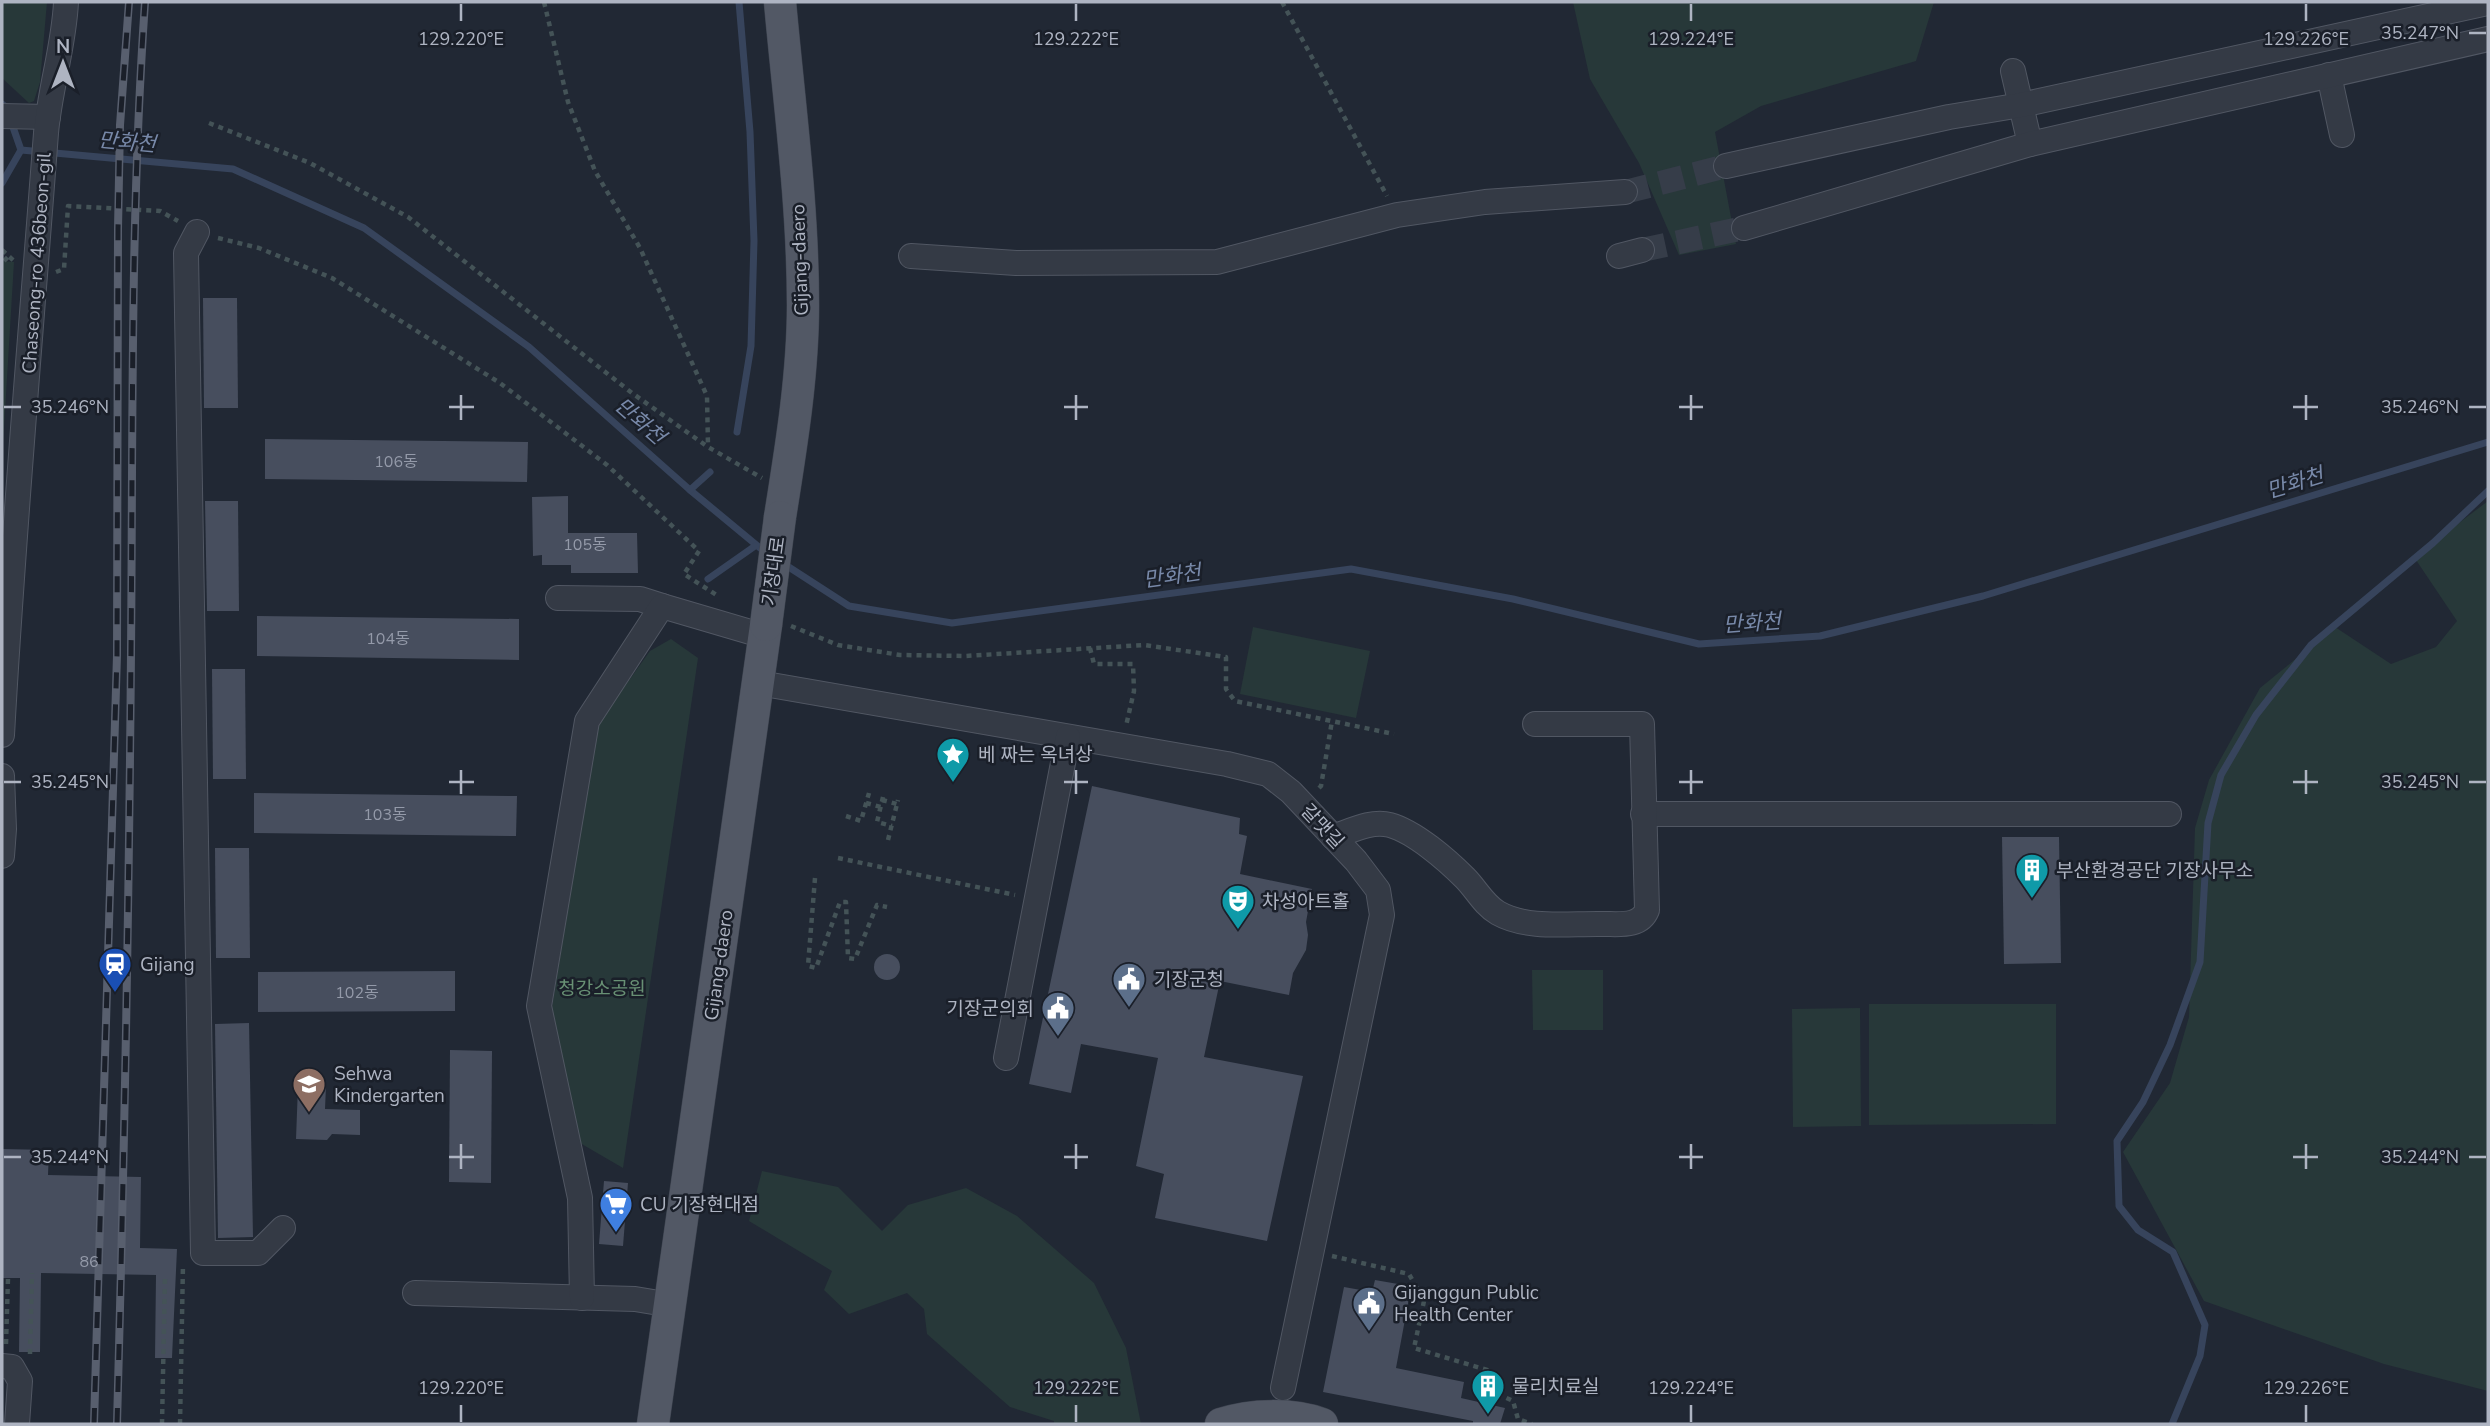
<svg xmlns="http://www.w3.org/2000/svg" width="2490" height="1426" font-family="'Nunito Sans','Noto Sans KR',sans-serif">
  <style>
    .green { fill: #273839 }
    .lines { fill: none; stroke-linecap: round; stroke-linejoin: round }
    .stream { stroke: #37445c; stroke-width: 7 }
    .building { fill: #474e5e }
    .minor-tunnel { stroke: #363d49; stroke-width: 24; stroke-dasharray: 24 12; stroke-linecap: butt }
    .minor-casing { stroke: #515763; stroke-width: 26 }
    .major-casing { stroke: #3d434f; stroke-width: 33 }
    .path { stroke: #445357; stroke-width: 4.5; stroke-dasharray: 5 5; stroke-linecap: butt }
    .minor { stroke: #343a45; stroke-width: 24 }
    .major { stroke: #525865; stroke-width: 32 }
    .rail-casing { stroke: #585f6e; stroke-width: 8 }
    .rail { stroke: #1a1f29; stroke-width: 5; stroke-dasharray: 16; stroke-linecap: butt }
    .major-bridge-casing { stroke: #3d434f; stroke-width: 33; stroke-linecap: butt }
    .major-bridge { stroke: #525865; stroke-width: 32 }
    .ticks { fill: none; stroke: #aeb4c2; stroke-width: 2.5 }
    .labels { text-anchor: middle; stroke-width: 5; stroke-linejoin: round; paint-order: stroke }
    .number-label { font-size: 16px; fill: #949aa9 }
    .street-label { font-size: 19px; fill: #aeb4c2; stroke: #1a1f29 }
    .poi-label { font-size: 19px; fill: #aeb4c2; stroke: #1a1f29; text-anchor: start }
    .park-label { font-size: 19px; fill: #689074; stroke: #1a1f29 }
    .water-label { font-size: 21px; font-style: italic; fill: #7889a9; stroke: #1a1f29 }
    .ticks-label { font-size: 18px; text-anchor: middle; fill: #aeb4c2; stroke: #1a1f29; stroke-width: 5; stroke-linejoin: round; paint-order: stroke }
  </style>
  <rect width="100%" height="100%" fill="#212834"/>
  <g class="green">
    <path d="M2,2H47L40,82L34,101L29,103L2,78Z"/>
    <path d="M1573,2H1934L1916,61L1761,106L1715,132L1736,244L1679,255L1639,163L1590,79Z"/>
    <path d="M2,261L14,262L2,461Z"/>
    <path d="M2488,501V1391L2384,1364L2204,1301L2123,1152L2170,1083L2189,1017L2195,828L2209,780L2260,688L2335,627L2391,664L2436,647L2457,621L2414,557Z"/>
    <path d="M1253,627L1370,651L1356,718L1240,694Z"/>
    <path d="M671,639L698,658L623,1168L580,1143L552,1007L597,725L650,651Z"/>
    <path d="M1603,970V1030H1533L1532,970Z"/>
    <path d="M1869,1004H2056V1124L1869,1125Z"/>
    <path d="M1860,1008L1861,1126L1793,1127L1792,1009Z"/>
    <path d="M762,1171L838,1187L882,1231L908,1205L966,1188L1017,1216L1094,1283L1126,1348L1141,1424H1054V1421L1010,1407L927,1334L924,1309L907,1293L849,1314L824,1290L832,1271L749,1221Z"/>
  </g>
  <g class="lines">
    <g class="stream">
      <path d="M2,104L6,107L21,150L233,169L364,228L529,347L690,490L765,552"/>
      <path d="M2,183L21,150"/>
      <path d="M737,432L751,346L754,241L750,132L739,2"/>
      <path d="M690,490L710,472"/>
      <path d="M781,562L849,606L952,623L1351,569L1513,599L1699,644L1820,636L1983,596L2488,442"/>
      <path d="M708,579L755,546"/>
      <path d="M2172,1424L2200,1356L2205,1325L2173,1252L2138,1230L2119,1206L2117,1141L2143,1102L2170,1045L2200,962L2208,823L2221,775L2256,715L2311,645L2433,543L2488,491"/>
    </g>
  </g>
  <g class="building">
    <path d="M203,298H237L238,408H204Z"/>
    <path d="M265,439L528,442L527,482L265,479Z"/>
    <path d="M568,496V533H637L638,573H571V565H542V555L533,556L532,497Z"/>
    <path d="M205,501H238L239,611H207Z"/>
    <path d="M257,616L519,619V660L257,656Z"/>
    <path d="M212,669H245L246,779H213Z"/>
    <path d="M1092,786L1240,818L1239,834L1247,836L1240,874L1312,889L1306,922L1308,935L1306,950L1293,973L1289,995L1220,981L1204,1057L1303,1076L1267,1241L1155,1218L1164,1174L1136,1166L1158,1058L1081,1044L1071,1093L1029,1084Z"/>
    <path d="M254,793L517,796L516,836L254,833Z"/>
    <path d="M2002,837H2059L2061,963L2004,964Z"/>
    <path d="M215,848H249L250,958H216Z"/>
    <circle cx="887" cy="967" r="13"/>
    <path d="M455,971V1011L258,1012V972Z"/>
    <path d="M249,1023L253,1237L218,1238L215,1024Z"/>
    <path d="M450,1050L492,1051L491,1183L449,1182Z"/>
    <path d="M298,1086H326L325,1109L360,1110V1135L332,1134L327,1140L296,1139Z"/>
    <path d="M2,1149L49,1150L48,1175L141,1177L140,1248L177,1249L172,1358H155L156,1275L41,1273L40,1352H19L20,1278H2Z"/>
    <path d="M604,1181L628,1183L623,1246L599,1244Z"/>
    <path d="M1375,1280L1398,1284L1396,1296L1409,1298L1396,1368L1464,1382L1461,1398L1505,1408L1500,1424H1473V1421L1323,1392L1344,1287L1372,1292Z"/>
  </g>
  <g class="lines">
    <g class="minor-tunnel">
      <path d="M1625,192L1726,166"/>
      <path d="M1642,250L1744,228"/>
    </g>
    <defs>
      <g id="minor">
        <path d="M2013,71L2030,144"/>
        <path d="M2329,75L2342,135"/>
        <path d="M2,116L48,117"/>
        <path d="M1726,166L1949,117L2021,105L2488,3"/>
        <path d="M1744,228L2030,144L2488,39"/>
        <path d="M197,232L186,253L203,1253H258L283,1228"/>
        <path d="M911,256L1016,263L1217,262L1397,215L1485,202L1625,192"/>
        <path d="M1619,256L1642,250"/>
        <path d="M558,598L640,599L662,606"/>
        <path d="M759,683L1227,764L1268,774L1291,792L1356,861L1378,890L1382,915L1283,1388"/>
        <path d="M2,735C13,534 31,333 46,133C50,88 64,46 66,2"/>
        <path d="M2,776L4,829L2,856"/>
        <path d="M1643,814H2169"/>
        <path d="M1333,837C1351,831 1371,820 1390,825C1415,832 1447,860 1465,878C1476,889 1484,905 1498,913C1528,930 1571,923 1604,924C1620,924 1640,927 1647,910L1642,724H1535"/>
        <path d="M1006,1058L1068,737"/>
        <path d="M415,1293L635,1299L671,1305"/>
        <path d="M582,1298L580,1198L539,1006L587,721L662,606L764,636"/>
        <path d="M2,1366L12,1367L20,1381L17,1424"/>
      </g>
      <g id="major">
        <path d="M780,2C789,102 803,204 803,305C803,375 791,448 780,517"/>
        <path d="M653,1424L766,625"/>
        <path d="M1221,1424C1251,1414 1292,1413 1322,1424"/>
      </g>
    </defs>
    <use href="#minor" class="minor-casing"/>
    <use href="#major" class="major-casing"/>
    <g class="path">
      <path d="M544,2L568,102L595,171L640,248L707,396L708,447"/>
      <path d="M1282,2L1387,196"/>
      <path d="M209,123L310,163L408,217L632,393L708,447L762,478"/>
      <path d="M218,238L259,248L332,278L500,383L607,465L699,551L684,574L718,596"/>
      <path d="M2,250L14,261"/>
      <path d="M4,261L9,256"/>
      <path d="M56,272L64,269L68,206L160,211L178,221"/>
      <path d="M791,626L838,645L900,655L965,656L1144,645L1226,657V689L1235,701L1394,734"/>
      <path d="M1090,648L1094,664H1133L1134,691L1126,726"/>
      <path d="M1319,788L1321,786L1332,721"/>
      <path d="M883,797L877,822L892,826"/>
      <path d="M882,800L897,804"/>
      <path d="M866,803L881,807"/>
      <path d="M846,816L861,821L869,793"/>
      <path d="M888,840L898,800"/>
      <path d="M838,858L1015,895"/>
      <path d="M815,878L808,966L816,968L840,902H846L848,958L855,959L877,905L887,907"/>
      <path d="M1332,1256L1409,1274L1424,1301L1414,1348L1487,1370L1498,1394L1513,1401L1518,1419L1532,1424"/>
      <path d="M6,1344L8,1278"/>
      <path d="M30,1354L32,1273"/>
      <path d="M162,1424L165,1275"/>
      <path d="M180,1424L183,1264"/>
    </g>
    <use href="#minor" class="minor"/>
    <use href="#major" class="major"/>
    <defs>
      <g id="rail">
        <path d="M94,1424L117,655L118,229L120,125L129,2"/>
        <path d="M117,1424C124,1167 129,910 131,652C133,435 130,218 145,2"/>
      </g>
    </defs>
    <use href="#rail" class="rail-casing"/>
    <use href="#rail" class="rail"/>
    <defs>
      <path id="major-bridge" d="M766,625L780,517"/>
    </defs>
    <use href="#major-bridge" class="major-bridge-casing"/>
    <use href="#major-bridge" class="major-bridge"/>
  </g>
  <path class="ticks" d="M461,4V21M1076,4V21M1691,4V21M2306,4V21M2469,33H2486M461,395V420M1076,395V420M1691,395V420M2306,395V420M4,407H21M449,407H474M1064,407H1088M1679,407H1703M2293,407H2318M2469,407H2486M461,770V794M1076,770V794M1691,770V794M2306,770V794M4,782H21M449,782H474M1064,782H1088M1679,782H1703M2293,782H2318M2469,782H2486M461,1144V1169M1076,1144V1169M1691,1144V1169M2306,1144V1169M4,1157H21M449,1157H474M1064,1157H1088M1679,1157H1703M2293,1157H2318M2469,1157H2486M461,1405V1422M1076,1405V1422M1691,1405V1422M2306,1405V1422"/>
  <defs>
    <symbol id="sight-pin" viewBox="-11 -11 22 30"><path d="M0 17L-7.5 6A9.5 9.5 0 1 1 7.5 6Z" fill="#0f9aa8" stroke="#1a1f29"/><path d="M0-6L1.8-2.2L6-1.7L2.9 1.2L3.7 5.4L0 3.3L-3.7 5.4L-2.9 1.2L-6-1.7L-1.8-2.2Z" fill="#fff"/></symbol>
    <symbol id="building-pin" viewBox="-11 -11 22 30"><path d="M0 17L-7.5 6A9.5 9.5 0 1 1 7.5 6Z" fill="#0f9aa8" stroke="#1a1f29"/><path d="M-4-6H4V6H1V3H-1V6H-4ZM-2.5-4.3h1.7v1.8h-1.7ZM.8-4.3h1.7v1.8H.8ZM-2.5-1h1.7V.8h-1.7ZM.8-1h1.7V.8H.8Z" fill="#fff"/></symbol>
    <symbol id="theatre-pin" viewBox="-11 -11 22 30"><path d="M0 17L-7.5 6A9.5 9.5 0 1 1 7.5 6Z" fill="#0f9aa8" stroke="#1a1f29"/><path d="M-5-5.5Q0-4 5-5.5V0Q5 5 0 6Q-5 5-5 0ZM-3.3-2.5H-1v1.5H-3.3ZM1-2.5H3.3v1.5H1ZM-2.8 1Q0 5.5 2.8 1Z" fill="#fff"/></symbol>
    <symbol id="station-pin" viewBox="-11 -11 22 30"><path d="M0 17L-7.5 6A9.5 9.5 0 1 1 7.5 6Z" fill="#1a4fb4" stroke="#1a1f29"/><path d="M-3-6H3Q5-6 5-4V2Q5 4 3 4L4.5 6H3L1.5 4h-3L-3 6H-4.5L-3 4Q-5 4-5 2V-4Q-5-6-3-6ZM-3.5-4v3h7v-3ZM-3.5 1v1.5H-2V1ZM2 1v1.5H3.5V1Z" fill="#fff"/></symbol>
    <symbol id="civic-pin" viewBox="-11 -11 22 30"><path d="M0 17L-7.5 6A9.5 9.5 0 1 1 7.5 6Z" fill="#5c6f8a" stroke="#1a1f29"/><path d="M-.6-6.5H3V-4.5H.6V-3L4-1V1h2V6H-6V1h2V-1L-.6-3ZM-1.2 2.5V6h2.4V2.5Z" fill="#fff"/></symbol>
    <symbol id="school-pin" viewBox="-11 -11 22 30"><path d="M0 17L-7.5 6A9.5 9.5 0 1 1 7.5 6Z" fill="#8d6e63" stroke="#1a1f29"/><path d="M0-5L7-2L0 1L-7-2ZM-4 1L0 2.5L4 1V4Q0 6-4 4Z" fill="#fff"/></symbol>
    <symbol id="supermarket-pin" viewBox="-11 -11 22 30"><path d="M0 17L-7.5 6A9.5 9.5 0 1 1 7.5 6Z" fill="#3f7fe0" stroke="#1a1f29"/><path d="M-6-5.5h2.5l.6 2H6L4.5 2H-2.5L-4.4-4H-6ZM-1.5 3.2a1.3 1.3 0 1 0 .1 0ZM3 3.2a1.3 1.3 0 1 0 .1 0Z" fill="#fff"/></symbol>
  </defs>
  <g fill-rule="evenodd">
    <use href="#sight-pin" x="934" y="735" width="38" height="52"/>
    <use href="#building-pin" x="2013" y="851" width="38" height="52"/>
    <use href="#theatre-pin" x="1219" y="882" width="38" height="52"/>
    <use href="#station-pin" x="96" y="945" width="38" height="52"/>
    <use href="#civic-pin" x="1110" y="960" width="38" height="52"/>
    <use href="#civic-pin" x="1039" y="989" width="38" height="52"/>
    <use href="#school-pin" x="290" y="1065" width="38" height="52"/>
    <use href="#supermarket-pin" x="597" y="1185" width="38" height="52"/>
    <use href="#civic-pin" x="1350" y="1284" width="38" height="52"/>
    <use href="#building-pin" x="1469" y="1367" width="38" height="52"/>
  </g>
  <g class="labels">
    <g class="number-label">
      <text x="396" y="467">106동</text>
      <text x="585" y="550">105동</text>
      <text x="388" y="644">104동</text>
      <text x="385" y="820">103동</text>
      <text x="357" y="998">102동</text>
      <text x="89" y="1267">86</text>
    </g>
    <g class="street-label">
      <text transform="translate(799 260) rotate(-92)" y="7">Gijang-daero</text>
      <text transform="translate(36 263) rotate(-86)" y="7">Chaseong-ro 436beon-gil</text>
      <text transform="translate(773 571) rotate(-82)" y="7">기장대로</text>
      <text transform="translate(1323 826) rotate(47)" y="7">갈맷길</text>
      <text transform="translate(718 965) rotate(-82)" y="7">Gijang-daero</text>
    </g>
    <g class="poi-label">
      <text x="978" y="761">베 짜는 옥녀상</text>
      <text x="2056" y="877">부산환경공단 기장사무소</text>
      <text x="1262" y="908">차성아트홀</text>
      <text x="140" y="971">Gijang</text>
      <text x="1154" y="986">기장군청</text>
      <text x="1034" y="1015" text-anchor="end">기장군의회</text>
      <text x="334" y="1080">Sehwa<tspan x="334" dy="22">Kindergarten</tspan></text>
      <text x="640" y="1211">CU 기장현대점</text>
      <text x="1394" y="1299">Gijanggun Public<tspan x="1394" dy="22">Health Center</tspan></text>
      <text x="1512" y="1393">물리치료실</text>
    </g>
    <g class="park-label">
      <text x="602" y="995">청강소공원</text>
    </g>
    <g class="water-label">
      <text transform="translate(127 142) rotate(5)" y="7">만화천</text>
      <text transform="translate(640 421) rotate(41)" y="7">만화천</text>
      <text transform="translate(2295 483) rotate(-17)" y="7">만화천</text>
      <text transform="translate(1172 576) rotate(-8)" y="7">만화천</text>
      <text transform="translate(1752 623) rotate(-4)" y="7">만화천</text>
    </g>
  </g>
  <g class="ticks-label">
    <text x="2420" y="39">35.247°N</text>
    <text x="461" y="45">129.220°E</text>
    <text x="1076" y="45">129.222°E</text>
    <text x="1691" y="45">129.224°E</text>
    <text x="2306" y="45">129.226°E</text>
    <text x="70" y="413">35.246°N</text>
    <text x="2420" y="413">35.246°N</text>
    <text x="70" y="788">35.245°N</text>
    <text x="2420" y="788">35.245°N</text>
    <text x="70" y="1163">35.244°N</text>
    <text x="2420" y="1163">35.244°N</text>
    <text x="461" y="1394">129.220°E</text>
    <text x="1076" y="1394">129.222°E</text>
    <text x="1691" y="1394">129.224°E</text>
    <text x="2306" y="1394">129.226°E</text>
  </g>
  <rect width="2490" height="1426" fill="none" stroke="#aeb4c2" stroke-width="7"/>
  <g transform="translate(63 63)" stroke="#1a1f29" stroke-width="5" paint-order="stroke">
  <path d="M0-5L12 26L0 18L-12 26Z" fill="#aeb4c2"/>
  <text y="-10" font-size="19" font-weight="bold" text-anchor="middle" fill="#aeb4c2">N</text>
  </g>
</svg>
